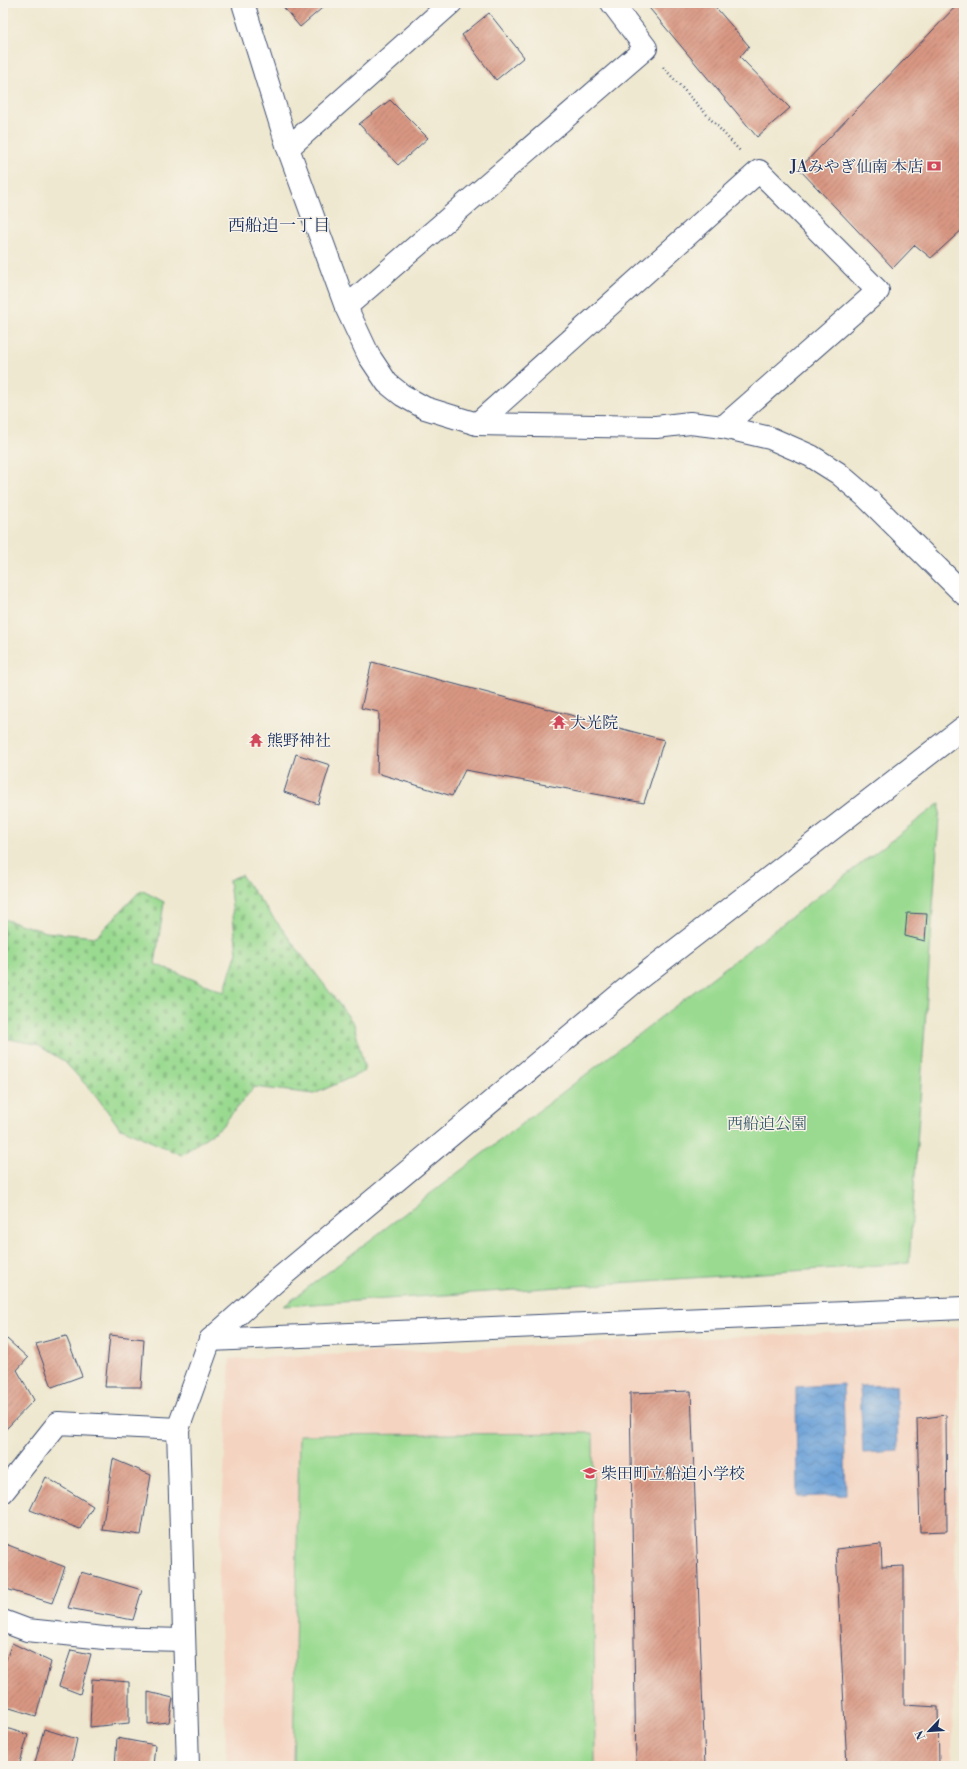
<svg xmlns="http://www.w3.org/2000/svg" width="967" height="1769" font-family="'Libre Bodoni','Noto Serif JP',serif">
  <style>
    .built { fill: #f4d3c0 }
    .cemetery { fill: url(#cemetery-stones); stroke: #5a8477 }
    .park { fill: #9ada90; stroke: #5a8477 }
    .water { fill: url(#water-waves); stroke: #44689b }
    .building { fill: url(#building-hatch) }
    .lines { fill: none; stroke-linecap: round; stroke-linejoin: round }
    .minor-casing { stroke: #3b4b6f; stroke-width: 24 }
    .path { stroke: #3b4b6f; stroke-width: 2.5; stroke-dasharray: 1 3; stroke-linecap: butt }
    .minor { stroke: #fff; stroke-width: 22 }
    .labels { text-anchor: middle; stroke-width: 3; stroke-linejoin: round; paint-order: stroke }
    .poi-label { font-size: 16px; fill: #1b2f5e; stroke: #f7f3e8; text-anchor: start }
    .park-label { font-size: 16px; fill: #3b5a6a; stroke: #f7f3e8 }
    .neighbourhood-label { font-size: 17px; fill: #1b2f5e; stroke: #f7f3e8 }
  </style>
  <defs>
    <pattern id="cemetery-stones" width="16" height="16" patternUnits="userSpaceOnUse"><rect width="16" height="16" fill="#9ada90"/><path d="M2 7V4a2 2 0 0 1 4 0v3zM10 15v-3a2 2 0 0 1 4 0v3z" fill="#84bb7f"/></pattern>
    <pattern id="water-waves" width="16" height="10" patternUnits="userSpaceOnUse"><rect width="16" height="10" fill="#6ca1d8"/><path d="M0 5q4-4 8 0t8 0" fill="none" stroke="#5884b2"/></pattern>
    <pattern id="building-hatch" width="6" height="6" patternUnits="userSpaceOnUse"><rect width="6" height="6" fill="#d99782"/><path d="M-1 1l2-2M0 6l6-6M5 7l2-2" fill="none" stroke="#af7c6e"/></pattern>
  </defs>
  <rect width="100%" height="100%" fill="#f7f3e8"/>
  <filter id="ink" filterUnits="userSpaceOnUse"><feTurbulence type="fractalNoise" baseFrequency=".025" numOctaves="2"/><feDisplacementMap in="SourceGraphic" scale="8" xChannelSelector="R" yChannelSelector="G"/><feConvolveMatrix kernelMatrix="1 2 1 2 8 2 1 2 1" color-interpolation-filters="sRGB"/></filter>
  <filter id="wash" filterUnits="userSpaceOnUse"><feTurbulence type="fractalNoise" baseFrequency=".012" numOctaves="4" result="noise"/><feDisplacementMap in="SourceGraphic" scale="16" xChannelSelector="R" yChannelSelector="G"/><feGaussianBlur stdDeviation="0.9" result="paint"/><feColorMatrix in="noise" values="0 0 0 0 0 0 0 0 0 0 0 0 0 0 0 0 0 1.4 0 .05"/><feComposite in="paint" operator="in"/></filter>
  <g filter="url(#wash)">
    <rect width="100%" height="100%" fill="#efe8d0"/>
    <path class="built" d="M959,1327L952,1766H227L218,1587L230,1359Z"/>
    <path class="cemetery" d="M241,875L354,1024L365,1071L314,1094L254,1087L221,1127L181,1155L119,1127L97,1097L64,1061L36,1044L3,1038V919L46,932L96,937L141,890L164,902L155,964L224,992L237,952L229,880Z"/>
    <g class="park">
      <path d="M940,803L909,1263L284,1306Z"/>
      <path d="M593,1433L595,1766H293L299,1435Z"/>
    </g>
    <g class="water">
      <path d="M843,1384L846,1495L797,1497L796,1387Z"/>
      <path d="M896,1385L898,1451L863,1453L860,1386Z"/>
    </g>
    <g id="blocks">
      <g class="building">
        <path d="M280,3H328L300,27Z"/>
        <path d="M645,3H712L749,46L740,57L790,108L757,137Z"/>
        <path d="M959,3H964V228L931,258L915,245L893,268L799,169Z"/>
        <path d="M489,13L524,57L496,80L462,35Z"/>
        <path d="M390,100L428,138L398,165L359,124Z"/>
        <path d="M372,662L664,740L644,803L465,770L452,796L377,773L379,712L361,708Z"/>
        <path d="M296,754L330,765L318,804L284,792Z"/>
        <path d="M907,913L927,914L925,941L905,936Z"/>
        <path d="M110,1335L144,1339L141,1387H105Z"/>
        <path d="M66,1336L82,1376L52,1387L36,1344Z"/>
        <path d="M7,1339L28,1358L17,1370L34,1400L6,1429L3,1425V1342Z"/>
        <path d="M691,1391L705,1766H636L630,1393Z"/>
        <path d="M946,1415L947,1531L920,1532L917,1419Z"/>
        <path d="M113,1459L151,1475L141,1535L102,1530Z"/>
        <path d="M46,1477L93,1506L80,1529L30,1510Z"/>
        <path d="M3,1543L65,1567L52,1603L3,1588Z"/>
        <path d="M881,1544L882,1567L904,1566V1705L938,1707L939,1766H847L836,1549Z"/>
        <path d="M81,1572L142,1590L133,1620L68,1608Z"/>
        <path d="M12,1643L51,1662L36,1716L3,1706V1668Z"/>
        <path d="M71,1650L91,1654L80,1694L59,1686Z"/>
        <path d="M92,1679L129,1682V1723L90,1727Z"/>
        <path d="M148,1692L173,1698L169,1722L148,1724Z"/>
        <path d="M3,1727L28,1735L19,1766H3Z"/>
        <path d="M44,1729L77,1739L71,1766H34Z"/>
        <path d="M117,1738L155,1745L153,1766H115Z"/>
      </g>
    </g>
  </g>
  <g filter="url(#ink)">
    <use href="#blocks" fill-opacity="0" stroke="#3b4b6f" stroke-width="1"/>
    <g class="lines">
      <defs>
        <g id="minor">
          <path d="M243,3L288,148L346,307L369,356L387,383L402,395L425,408L477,424L656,427L690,423L723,427L770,438L811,456L838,473L866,497L964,594"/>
          <path d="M288,148L451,3"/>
          <path d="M346,307L646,48L612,3"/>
          <path d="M477,424L759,171L878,291L723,427"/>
          <path d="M210,1340L964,1308"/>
          <path d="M3,1492L58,1423L178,1429"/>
          <path d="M3,1621L27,1630L104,1638L183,1640"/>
          <path d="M188,1766L178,1429L210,1340L275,1282L637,980L964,727"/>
        </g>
      </defs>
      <use href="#minor" class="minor-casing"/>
      <path class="path" d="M663,67L741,152"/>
      <use href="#minor" class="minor"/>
    </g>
  </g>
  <defs>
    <symbol id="bank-bare" viewBox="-9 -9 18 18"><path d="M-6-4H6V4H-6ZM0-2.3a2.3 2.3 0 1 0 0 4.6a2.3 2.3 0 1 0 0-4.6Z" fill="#d1495b" stroke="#f7f3e8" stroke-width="2.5" paint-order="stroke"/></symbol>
    <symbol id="temple-bare" viewBox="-9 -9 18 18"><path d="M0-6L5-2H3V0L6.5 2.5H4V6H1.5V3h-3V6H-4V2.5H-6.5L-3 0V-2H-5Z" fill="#d1495b" stroke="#f7f3e8" stroke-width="2.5" paint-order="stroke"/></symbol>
    <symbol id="school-bare" viewBox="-9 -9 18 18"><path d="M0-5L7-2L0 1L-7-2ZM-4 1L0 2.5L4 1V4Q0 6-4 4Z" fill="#d1495b" stroke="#f7f3e8" stroke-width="2.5" paint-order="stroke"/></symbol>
  </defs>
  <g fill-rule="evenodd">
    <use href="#bank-bare" x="924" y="156" width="20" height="20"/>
    <use href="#temple-bare" x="549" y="712" width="20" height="20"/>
    <use href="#temple-bare" x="246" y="730" width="20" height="20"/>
    <use href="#school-bare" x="580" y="1463" width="20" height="20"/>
  </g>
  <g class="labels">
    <g class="poi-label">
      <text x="923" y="172" text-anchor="end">JAみやぎ仙南 本店</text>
      <text x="570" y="728">大光院</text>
      <text x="267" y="746">熊野神社</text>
      <text x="601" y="1479">柴田町立船迫小学校</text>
    </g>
    <g class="park-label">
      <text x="767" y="1129">西船迫公園</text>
    </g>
    <g class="neighbourhood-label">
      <text x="279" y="231">西船迫一丁目</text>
    </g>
  </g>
  <rect width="967" height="1769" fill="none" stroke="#f7f3e8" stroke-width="16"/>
  <g transform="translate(929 1731) rotate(245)" stroke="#f7f3e8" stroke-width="3" paint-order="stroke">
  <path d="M0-3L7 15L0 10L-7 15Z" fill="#1b2f5e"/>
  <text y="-6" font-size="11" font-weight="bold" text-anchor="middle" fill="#1b2f5e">N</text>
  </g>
</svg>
